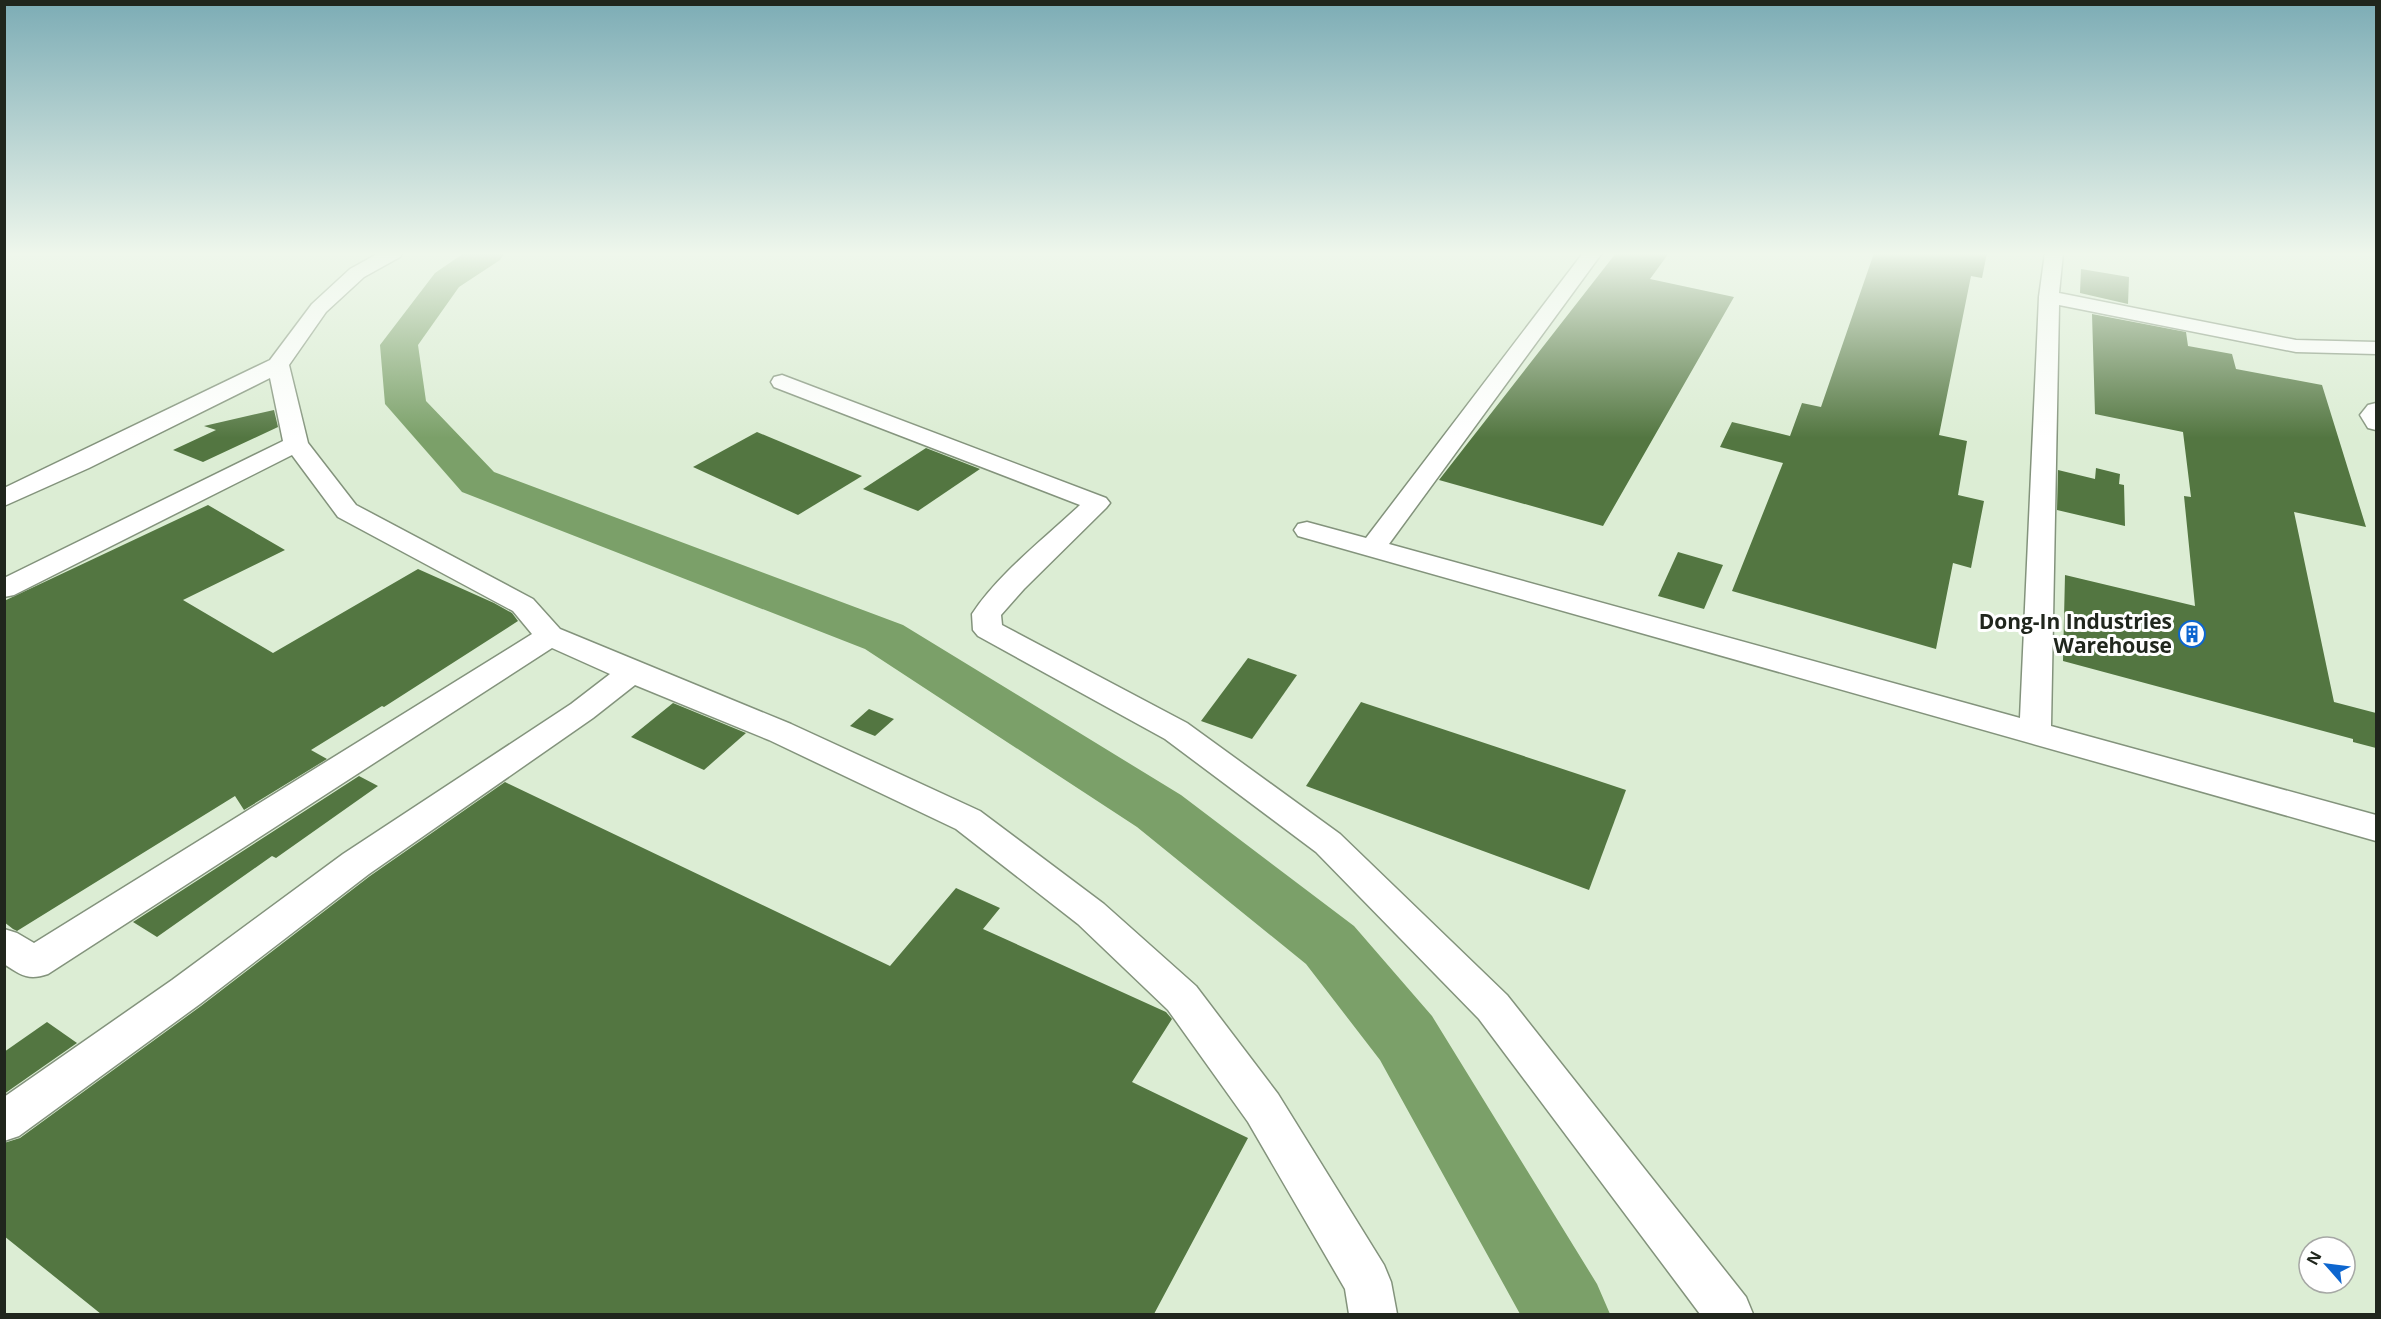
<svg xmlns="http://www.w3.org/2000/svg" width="2381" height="1319" font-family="'Open Sans',sans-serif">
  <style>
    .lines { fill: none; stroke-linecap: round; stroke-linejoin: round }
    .river { fill: #7ba069; fill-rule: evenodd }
    .building { fill: #537641 }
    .minor-casing { stroke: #83937c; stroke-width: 3 }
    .minor { fill: #fff; fill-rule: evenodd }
    .labels { text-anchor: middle; stroke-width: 6; stroke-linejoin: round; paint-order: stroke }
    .poi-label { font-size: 21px; font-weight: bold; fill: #20261d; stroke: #fff; text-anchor: end }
  </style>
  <rect width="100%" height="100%" fill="#dcedd4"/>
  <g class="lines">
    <path class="river" d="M464,253H505L500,260L459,287L418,345L426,401L494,472L903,625L1181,795L1354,926L1432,1016L1597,1284L1610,1314H1520L1380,1060L1306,964L1137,827L865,649L462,492L385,404L380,345L435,273Z"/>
  </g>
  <g class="building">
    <path d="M1616,253H1669L1650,279L1734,297L1603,526L1439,480Z"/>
    <path d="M1874,253H1987L1982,278L1971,276L1939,435L1967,441L1958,495L1984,501L1971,568L1953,563L1936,649L1732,591L1783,463L1720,447L1732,422L1790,436L1802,403L1821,407Z"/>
    <path d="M2081,269L2129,277L2128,304L2080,293Z"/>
    <path d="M2092,314L2186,332L2188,346L2232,354L2236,369L2322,385L2366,527L2294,512L2334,702L2376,713V748L2353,742V739L2063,661L2065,575L2195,606L2184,496L2191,497L2183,432L2095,414Z"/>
    <path d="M274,410L278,427L203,462L173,450L216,430L204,426Z"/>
    <path d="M757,432L862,476L798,515L693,467Z"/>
    <path d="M926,448L980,469L918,511L863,489Z"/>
    <path d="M2096,468L2120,474L2119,484L2124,485L2125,526L2057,510L2058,470L2095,479Z"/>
    <path d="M208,505L285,550L183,600L273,653L418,569L494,603L512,613L518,621L384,707L382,706L311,750L327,759L244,810L235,796L17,931L13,929L4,922V601Z"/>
    <path d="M1678,552L1723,565L1704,609L1658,596Z"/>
    <path d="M1248,658L1297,675L1252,739L1201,721Z"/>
    <path d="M1361,702L1626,790L1589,890L1306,786Z"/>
    <path d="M673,703L746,733L704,770L631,737Z"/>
    <path d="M869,709L894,719L875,736L850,726Z"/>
    <path d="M359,776L378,786L276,858L272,856L157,937L133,922Z"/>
    <path d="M505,782L890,966L956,888L1000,908L983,929L1166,1012L1172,1019L1132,1082L1248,1138L1154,1314H101L4,1236V1143L20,1138L201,1006L370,876Z"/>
    <path d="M47,1022L77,1043L4,1094V1052Z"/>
  </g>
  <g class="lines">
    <defs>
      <g id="minor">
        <path d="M379,253H402L400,257L364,277L326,312L289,365L308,443L356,505L533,599L560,629L791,724L980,811L1104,904L1196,986L1278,1094L1384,1265L1391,1282L1397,1314H1349L1345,1289L1248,1122L1168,1010L1078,924L956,829L769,740L635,685L593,718L369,874L200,1004L19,1136L4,1141V1097L172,980L343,854L571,704L610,674L552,648L48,974C28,981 21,975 4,964V929L17,933L34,943L532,634L513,611L338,517L292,455L14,595L4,597V578L283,441L270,378L89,468L4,506V488L270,360L312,304L350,269Z"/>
        <path d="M1583,253H1602L1389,544L2020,718L2039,297L2045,253H2063L2059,293L2296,340L2376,342V354L2296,352L2059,305L2051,726L2376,815V841L1298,536L1294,530L1298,524L1307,522L1366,538Z"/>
        <path d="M782,375L1106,498L1110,503L1106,508L1024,589L1001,615L1002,625L1187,723L1340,834L1507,995L1746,1297L1753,1314H1700L1479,1019L1316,852L1165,739L978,636L973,630L972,614C998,574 1045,538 1080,505L774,387L771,382L774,377Z"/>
        <path d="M2376,403V430L2368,428L2360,415L2368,405Z"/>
      </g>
    </defs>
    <use href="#minor" class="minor-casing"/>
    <use href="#minor" class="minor"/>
  </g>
  <linearGradient id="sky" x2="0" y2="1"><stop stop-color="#7cacb5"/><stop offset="0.58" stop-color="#eff7ec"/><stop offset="1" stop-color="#eff7ec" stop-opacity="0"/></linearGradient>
  <rect width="2381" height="438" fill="url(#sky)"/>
  <defs>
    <symbol id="building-ring" viewBox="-11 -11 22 22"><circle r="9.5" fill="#fff" stroke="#0d66cf" stroke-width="1.5"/><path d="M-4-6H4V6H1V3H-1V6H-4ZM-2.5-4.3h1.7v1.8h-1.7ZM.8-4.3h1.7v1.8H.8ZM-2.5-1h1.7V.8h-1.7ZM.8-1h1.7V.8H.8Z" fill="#0d66cf"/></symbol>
  </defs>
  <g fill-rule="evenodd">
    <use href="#building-ring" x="2177" y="619" width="30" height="30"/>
  </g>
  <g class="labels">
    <g class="poi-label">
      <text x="2172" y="629">Dong-In Industries<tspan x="2172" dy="24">Warehouse</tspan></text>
    </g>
  </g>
  <rect width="2381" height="1319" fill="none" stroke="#20261d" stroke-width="12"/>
  <g transform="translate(2327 1265) rotate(298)"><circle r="28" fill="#ffffff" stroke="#a6a8a5" stroke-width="1.5"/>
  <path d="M0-4.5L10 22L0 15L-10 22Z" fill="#0d66cf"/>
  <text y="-9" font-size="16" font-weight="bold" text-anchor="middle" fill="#20261d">N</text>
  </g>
</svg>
